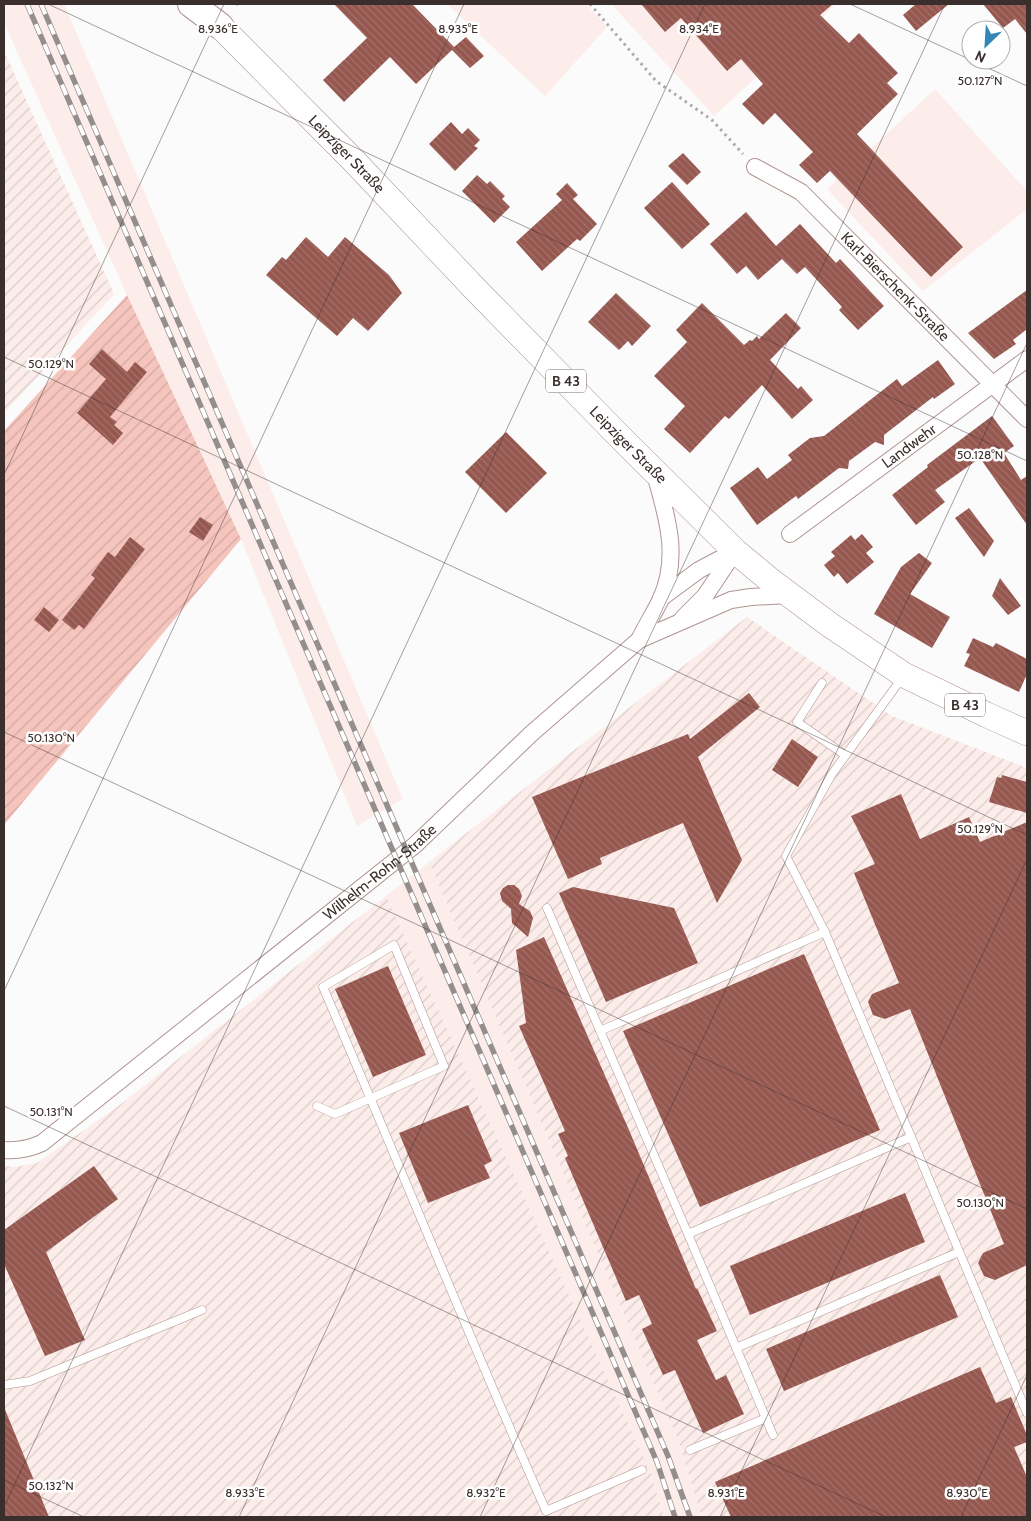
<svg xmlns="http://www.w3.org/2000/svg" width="1031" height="1521" font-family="Cabin,sans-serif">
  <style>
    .built { fill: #fcedea }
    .industrial { fill: url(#industrial-furrows) }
    .garden { fill: url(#garden-furrows) }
    .building { fill: url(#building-back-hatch) }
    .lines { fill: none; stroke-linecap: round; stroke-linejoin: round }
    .service-casing { stroke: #b09591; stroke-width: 9 }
    .minor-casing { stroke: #b09591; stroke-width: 18 }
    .primary-casing { stroke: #b09591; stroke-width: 26 }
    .trunk-casing { stroke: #b09591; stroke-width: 28 }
    .path { stroke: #afaaaa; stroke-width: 3; stroke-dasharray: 2.5 4; stroke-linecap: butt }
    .service { stroke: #fff; stroke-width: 8 }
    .minor { stroke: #fff; stroke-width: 16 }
    .primary { stroke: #fff; stroke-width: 25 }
    .trunk { stroke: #fff; stroke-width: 26 }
    .rail-casing { stroke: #948e8d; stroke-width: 5.5 }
    .rail { stroke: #fff; stroke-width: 4; stroke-dasharray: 11; stroke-linecap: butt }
    .ticks { fill: none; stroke: #3a2f2d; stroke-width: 1; stroke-opacity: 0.45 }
    .labels { text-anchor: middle; stroke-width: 5; stroke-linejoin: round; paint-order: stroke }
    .shield { fill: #fff; stroke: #756d6c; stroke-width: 1 }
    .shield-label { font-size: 14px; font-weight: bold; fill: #3a2f2d }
    .street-label { font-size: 15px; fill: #3a2f2d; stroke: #fff }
    .ticks-label { font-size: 12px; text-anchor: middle; fill: #3a2f2d; stroke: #fff; stroke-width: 5; stroke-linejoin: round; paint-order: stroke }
  </style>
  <defs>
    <pattern id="industrial-furrows" width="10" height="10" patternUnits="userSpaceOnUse" patternTransform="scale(1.25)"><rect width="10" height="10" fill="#fcedea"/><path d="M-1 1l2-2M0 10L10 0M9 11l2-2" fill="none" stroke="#d9ccc9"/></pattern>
    <pattern id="garden-furrows" width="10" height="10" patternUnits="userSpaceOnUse" patternTransform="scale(1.25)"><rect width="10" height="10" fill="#f5c4bd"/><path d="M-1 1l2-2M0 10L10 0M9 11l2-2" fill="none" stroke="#d3a9a3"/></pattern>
    <pattern id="building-back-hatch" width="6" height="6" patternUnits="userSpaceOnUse" patternTransform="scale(1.25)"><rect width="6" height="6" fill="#96574f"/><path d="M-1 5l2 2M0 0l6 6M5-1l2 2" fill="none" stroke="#a2726b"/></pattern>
  </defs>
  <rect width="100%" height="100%" fill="#fbfbfb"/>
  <g class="built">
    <path d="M4,4H64L403,799L357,826L241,539L127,295L4,23Z"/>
    <path d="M447,4H586L607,27L545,96Z"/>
    <path d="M611,4H836L714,116Z"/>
    <path d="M935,89L1027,191V209L923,291L827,189Z"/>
    <path d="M429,862L677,1437L702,1517H664L652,1476L386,896Z"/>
  </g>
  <g class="industrial">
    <path d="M4,51L114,294L4,413Z"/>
    <path d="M747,617L892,716L1027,768V1517H702L677,1437L429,862Z"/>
    <path d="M386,896L652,1476L664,1517H4V1166L15,1167L37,1163L117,1107Z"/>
  </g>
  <path class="garden" d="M127,295L241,539L4,825V431Z"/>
  <g class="building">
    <path d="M334,4H412L454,47L466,37L484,56L470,68L452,50L416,84L390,57L344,102L323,80L367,38Z"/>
    <path d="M641,4H833L820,15L849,43L859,33L898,73L887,83L898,94L857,134L963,247L931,277L830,171L817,183L799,165L813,152L775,113L763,125L742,104L763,84L741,59L727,71L681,18L665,32Z"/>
    <path d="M916,4H949L916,31L903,15Z"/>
    <path d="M983,4H1027V34L1015,19L1003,28Z"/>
    <path d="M451,122L462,134L468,128L480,140L474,146L478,148L455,171L429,144Z"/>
    <path d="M683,153L701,172L687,185L668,166Z"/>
    <path d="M477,175L487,184L490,181L505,196L502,199L510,207L494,223L462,191Z"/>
    <path d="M672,182L710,224L682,249L644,208Z"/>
    <path d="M567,183L578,195L573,199L597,224L580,241L577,239L542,271L516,242L562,200L556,194Z"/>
    <path d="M746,212L776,246L800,224L836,263L840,259L884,306L858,330L839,310L842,307L805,267L797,274L782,259L758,280L746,266L737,274L710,244Z"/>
    <path d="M306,237L328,257L345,237L389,275L402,293L368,331L353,318L337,336L266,275L282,257L286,260Z"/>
    <path d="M1027,290V329L1013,340L1016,344L994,359L968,333Z"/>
    <path d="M616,293L651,326L632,346L628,341L619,350L588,322Z"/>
    <path d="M702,303L744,345L750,340L752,341L757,336L759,339L786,313L801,328L770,360L798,389L801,386L813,400L792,419L762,385L729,419L725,416L690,453L664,429L685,406L654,376L687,342L676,330Z"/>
    <path d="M102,349L127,372L135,362L147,372L110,417L117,422L114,425L123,433L113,445L77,413L106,379L89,364Z"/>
    <path d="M938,360L955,384L934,399L933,397L884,435V445L875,442L849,461L848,469L839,468L798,499L796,496L757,525L730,488L758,467L767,479L792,460L788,455L810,438L824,436L897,379L902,386Z"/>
    <path d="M992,416L1014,446L1004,453L1021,480L1027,476V525L980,458L935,490L945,502L916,525L892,495L928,467L927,465Z"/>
    <path d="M506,432L547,473L506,513L465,472Z"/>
    <path d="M969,508L994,541L984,557L955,518Z"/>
    <path d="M200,517L213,525L203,541L189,532Z"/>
    <path d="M862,534L873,547L866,553L874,562L847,584L838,573L834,577L824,565L835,556L831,552L851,535L855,540Z"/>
    <path d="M130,537L145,549L84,629L79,625L74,630L62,620L95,578L91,575L108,552L115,557Z"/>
    <path d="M919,553L932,563L910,594L950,617L932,648L874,614L901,567Z"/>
    <path d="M1000,578L1021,606L1008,615L992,596Z"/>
    <path d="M44,607L59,620L49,632L34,620Z"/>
    <path d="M973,638L993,647L996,643L1027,659V674L1019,692L964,666L970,654L966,653Z"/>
    <path d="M749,693L760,707L698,757L742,860L717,903L683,823L600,858L602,864L568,879L532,797L688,734L690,739Z"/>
    <path d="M792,739L818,757L798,787L772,770Z"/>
    <path d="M1002,775L1027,782V813L989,802L997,777L1001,778Z"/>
    <path d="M901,794L920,839L969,817L980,842L1027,822V1265L995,1280L984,1276L978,1263L983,1253L1004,1244L910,1009L885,1019L873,1015L868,1002L872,994L899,983L854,873L875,864L851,816Z"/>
    <path d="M508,885H514L519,889L522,896L519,904L530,911L533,918L528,937L512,923L511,909L502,901L500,893L503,888Z"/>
    <path d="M573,887L674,908L698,963L606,1002L559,893Z"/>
    <path d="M544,937L629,1130L696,1289L697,1288L717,1331L697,1340L716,1380L726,1375L744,1414L703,1433L675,1370L663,1375L642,1329L652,1324L639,1295L626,1301L565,1158L568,1156L558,1134L565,1131L519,1026L526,1023L516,950Z"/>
    <path d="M804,954L880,1130L700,1207L623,1031Z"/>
    <path d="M388,966L426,1055L373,1077L335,989Z"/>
    <path d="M468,1105L492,1161L484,1165L490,1178L428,1203L399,1133Z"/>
    <path d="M94,1166L118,1199L46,1252L85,1340L45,1356L4,1264V1230Z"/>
    <path d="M905,1193L925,1242L750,1315L730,1266Z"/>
    <path d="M940,1275L958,1317L784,1391L766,1349Z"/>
    <path d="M980,1367L996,1403L1011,1397L1027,1435V1442L1014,1447L1027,1477V1517H731L715,1482Z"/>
    <path d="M4,1407L49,1517H4Z"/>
  </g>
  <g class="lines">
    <defs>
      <g id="service">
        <path d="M822,683L797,722L845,755"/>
        <path d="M547,908L688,1234L773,1435"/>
        <path d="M825,932L786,856L832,774L902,678"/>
        <path d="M600,1031L825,932L1027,1413"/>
        <path d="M317,1106L335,1114L444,1066L394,945L323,987C398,1161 469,1337 546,1511L642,1470"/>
        <path d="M688,1234L911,1137"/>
        <path d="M736,1348L959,1252"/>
        <path d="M4,1385L30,1381L202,1310"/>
        <path d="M690,1450L766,1418"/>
      </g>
      <g id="minor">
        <path id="s1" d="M755,167L801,192L1027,419"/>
        <path id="s2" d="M790,534L1027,359"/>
        <path d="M661,598L699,570L733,552"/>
        <path d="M683,618L705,596L735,551"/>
        <path d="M639,640C646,626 654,613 661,599C680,556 667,517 655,474"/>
        <path id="s3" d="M4,1150C18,1151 29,1149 42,1143L415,845L532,733L639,640L731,600L751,597L789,595"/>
      </g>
      <g id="primary">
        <path id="s4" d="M220,26L353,160L477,291L623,440L735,551L771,581L830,625L904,675L987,715L1027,733"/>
      </g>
      <path id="trunk" d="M191,4L220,26"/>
    </defs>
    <use href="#service" class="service-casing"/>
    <use href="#minor" class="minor-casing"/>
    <use href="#primary" class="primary-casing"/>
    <use href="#trunk" class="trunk-casing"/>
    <g class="path">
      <path d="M237,4L238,5"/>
      <path d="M590,4L656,81L712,120L743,154"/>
    </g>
    <use href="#service" class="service"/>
    <use href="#minor" class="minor"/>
    <use href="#primary" class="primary"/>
    <use href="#trunk" class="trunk"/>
    <defs>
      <g id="rail">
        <path d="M27,4L657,1462L675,1517"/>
        <path d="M41,4L668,1456L690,1517"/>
      </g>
    </defs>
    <use href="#rail" class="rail-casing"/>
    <use href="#rail" class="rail"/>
  </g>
  <path class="ticks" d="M48,4L1027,461M850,4L1027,86M4,357L1027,835M4,475L224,4M4,732L1027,1209M4,991L464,4M4,1106L886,1517M4,1480L84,1517M4,1507L705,4M239,1517L945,4M480,1517L1027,343M720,1517L1027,859M961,1517L1027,1375"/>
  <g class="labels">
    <g class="shield">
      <rect x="546" y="369.5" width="40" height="23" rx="4"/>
      <rect x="945" y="693.5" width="40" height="23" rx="4"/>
    </g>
    <g class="shield-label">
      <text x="566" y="386">B 43</text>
      <text x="965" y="710">B 43</text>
    </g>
    <g class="street-label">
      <text dy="5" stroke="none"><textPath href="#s4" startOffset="180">Leipziger Straße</textPath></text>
      <text dy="5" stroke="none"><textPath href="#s1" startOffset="186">Karl-Bierschenk-Straße</textPath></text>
      <text dy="5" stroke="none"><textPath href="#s4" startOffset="585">Leipziger Straße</textPath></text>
      <text dy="5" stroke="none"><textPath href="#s2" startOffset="148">Landwehr</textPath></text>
      <text dy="5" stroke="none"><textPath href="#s3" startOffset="472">Wilhelm-Rohn-Straße</textPath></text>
    </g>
  </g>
  <g class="ticks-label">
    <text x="218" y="33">8.936°E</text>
    <text x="458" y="33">8.935°E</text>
    <text x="699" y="33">8.934°E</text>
    <text x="980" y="85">50.127°N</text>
    <text x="51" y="368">50.129°N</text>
    <text x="980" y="459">50.128°N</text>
    <text x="51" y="742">50.130°N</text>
    <text x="980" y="833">50.129°N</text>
    <text x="51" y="1116">50.131°N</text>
    <text x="980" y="1207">50.130°N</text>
    <text x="51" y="1490">50.132°N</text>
    <text x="245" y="1497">8.933°E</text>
    <text x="486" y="1497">8.932°E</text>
    <text x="726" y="1497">8.931°E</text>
    <text x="967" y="1497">8.930°E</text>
  </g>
  <rect width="1031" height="1521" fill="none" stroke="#3a2f2d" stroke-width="10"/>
  <g transform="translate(986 45) rotate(205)"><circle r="24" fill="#ffffff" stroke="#b0acab"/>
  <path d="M0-4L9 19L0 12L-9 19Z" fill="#3386b6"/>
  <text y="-8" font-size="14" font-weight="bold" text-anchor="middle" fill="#3a2f2d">N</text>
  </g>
</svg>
